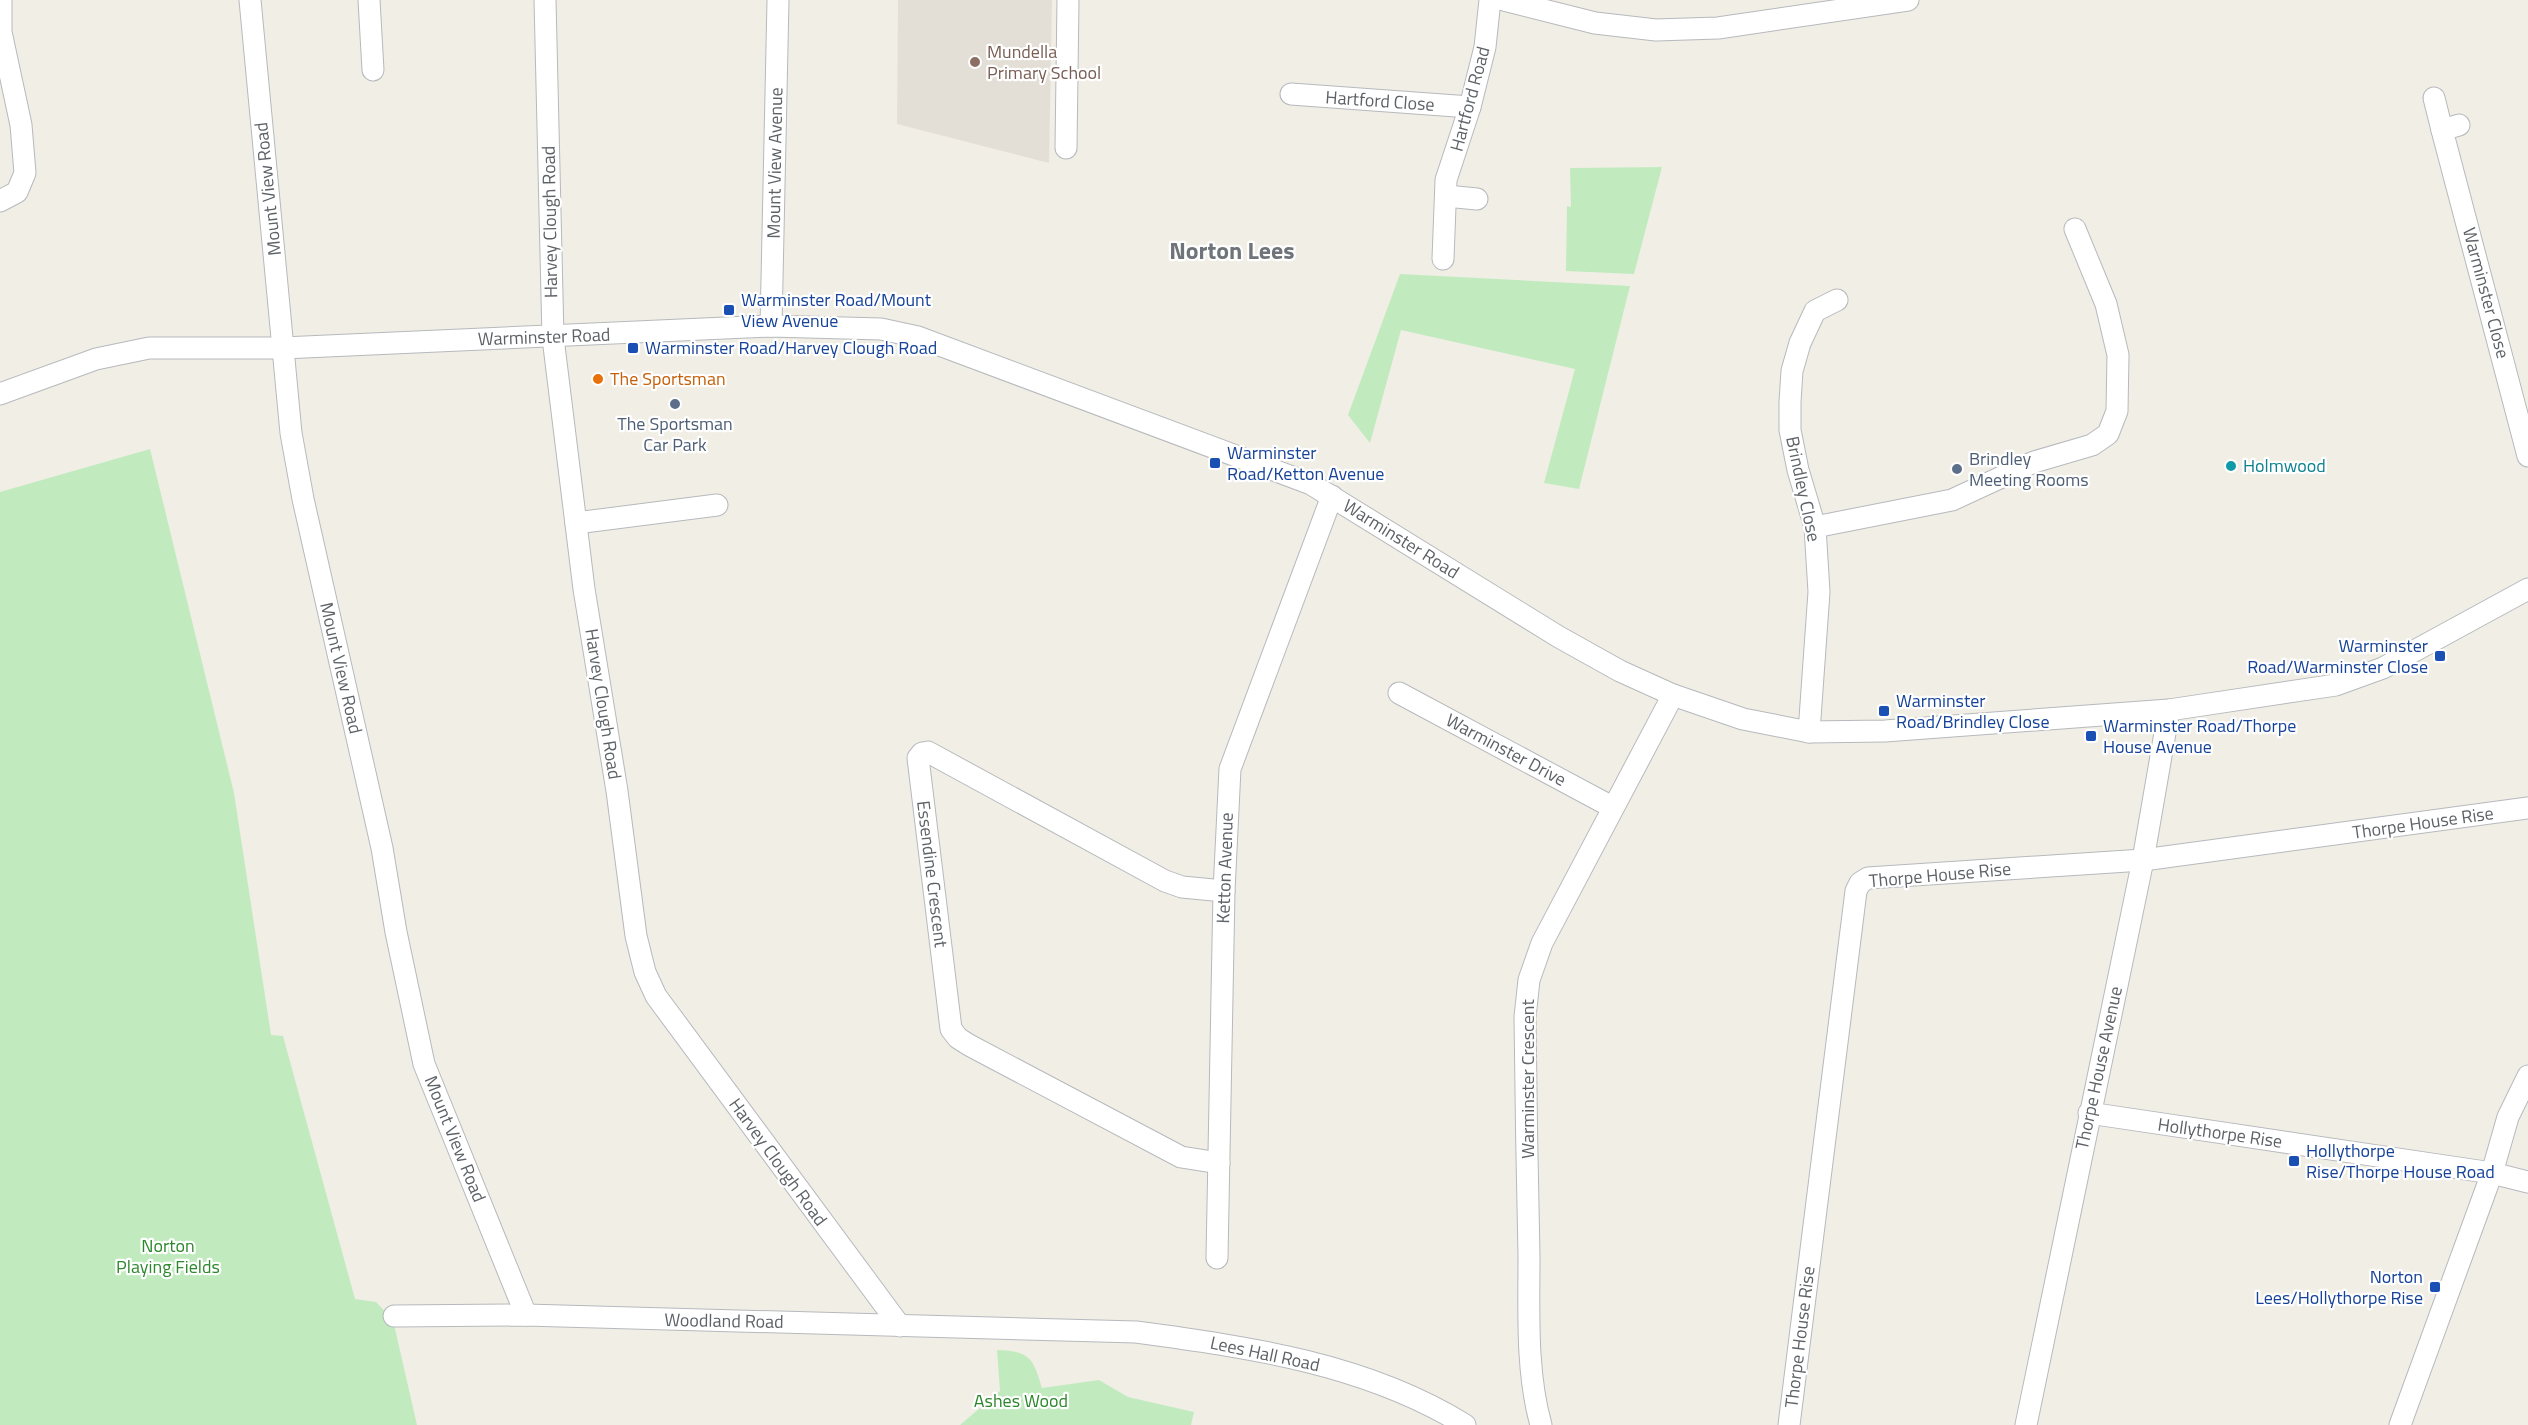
<svg xmlns="http://www.w3.org/2000/svg" width="2528" height="1425" font-family="'Titillium Web',sans-serif">
  <style>
    .education { fill: #e3dfd6 }
    .green { fill: #c1ebbf }
    .lines { fill: none; stroke-linecap: round; stroke-linejoin: round }
    .minor-casing { stroke: #b6b9bd; stroke-width: 23 }
    .minor { stroke: #fff; stroke-width: 21 }
    .education-dot { fill: #8d6e63; stroke: #fff; stroke-width: 2 }
    .transit-dot { fill: #1a4fb4; stroke: #fff; stroke-width: 2 }
    .food-dot { fill: #e8710a; stroke: #fff; stroke-width: 2 }
    .service-dot { fill: #5c6f8a; stroke: #fff; stroke-width: 2 }
    .culture-dot { fill: #0f9aa8; stroke: #fff; stroke-width: 2 }
    .labels { text-anchor: middle; stroke-width: 4.5; stroke-linejoin: round; paint-order: stroke }
    .education-label { font-size: 18px; fill: #785e54; stroke: #fff; text-anchor: start }
    .street-label { font-size: 18px; fill: #5d6267; stroke: #fff }
    .transit-label { font-size: 18px; fill: #164399; stroke: #fff; text-anchor: start }
    .food-label { font-size: 18px; fill: #c56008; stroke: #fff; text-anchor: start }
    .service-label { font-size: 18px; fill: #4e5e75; stroke: #fff }
    .culture-label { font-size: 18px; fill: #0d838f; stroke: #fff; text-anchor: start }
    .park-label { font-size: 18px; fill: #2d872c; stroke: #fff }
    .district-label { font-size: 24px; font-weight: bold; fill: #6e7479; stroke: #fff }
  </style>
  <rect width="100%" height="100%" fill="#f1eee5"/>
  <path class="education" d="M898,0H1052L1049,163L897,124Z"/>
  <g class="green">
    <path d="M1662,167L1634,274L1566,271L1567,206L1571,207L1570,168Z"/>
    <path d="M1400,274L1630,286L1579,489L1544,483L1575,369L1401,330L1370,443L1348,415Z"/>
    <path d="M150,449L234,793L271,1035L283,1036L355,1299L376,1302L393,1320L417,1425H0V492Z"/>
    <path d="M997,1350C1030,1351 1033,1358 1042,1388L1099,1380L1128,1397L1194,1412L1191,1425H960L1000,1391Z"/>
  </g>
  <g class="lines">
    <defs>
      <g id="minor">
        <path d="M250,0L291,433L303,499L382,848L396,932L424,1064L526,1315"/>
        <path d="M369,0L373,70"/>
        <path d="M545,0L553,338L584,589L617,791L636,936L645,972L656,996L900,1326"/>
        <path d="M1504,0L1595,23L1656,30L1718,28L1908,0"/>
        <path d="M1291,94L1470,107"/>
        <path d="M2434,98L2442,130"/>
        <path d="M2459,125L2442,130L2528,456"/>
        <path d="M1066,148L1068,0"/>
        <path d="M1446,196L1477,199"/>
        <path d="M0,201L17,192L25,173L21,125L1,32V0"/>
        <path d="M1443,259L1446,180L1470,107L1485,47L1490,0"/>
        <path d="M771,326L778,0"/>
        <path d="M0,394L96,359L149,348H283L771,326L881,329L918,337L1311,484L1559,637L1620,671L1673,695L1743,719L1809,732L1885,731L2169,710L2336,685L2383,668L2528,589"/>
        <path d="M576,523L717,505"/>
        <path d="M1815,527L1952,500L2034,462L2092,445L2108,434L2117,411L2118,355L2106,304L2075,229"/>
        <path d="M1399,693L1612,807"/>
        <path d="M1809,732L1819,592L1815,527L1798,470L1790,430V402L1792,371L1800,343L1815,311L1837,300"/>
        <path d="M2089,1113L2492,1173L2528,1182"/>
        <path d="M1219,1163L1181,1157L969,1045L958,1038L951,1029L918,758L922,753L928,752L1165,881L1182,887L1224,891"/>
        <path d="M1217,1258L1224,891L1230,769L1332,496"/>
        <path d="M394,1316L526,1315L1136,1332C1249,1347 1367,1364 1465,1425"/>
        <path d="M1541,1425C1526,1372 1529,1311 1529,1256C1527,1176 1526,1097 1525,1017L1529,980L1542,943L1673,695"/>
        <path d="M1789,1425L1856,891L1860,883L1868,878L2143,860L2528,808"/>
        <path d="M2026,1425L2143,860L2169,710"/>
        <path d="M2400,1425L2492,1173L2508,1117L2528,1076"/>
      </g>
    </defs>
    <use href="#minor" class="minor-casing"/>
    <use href="#minor" class="minor"/>
  </g>
  <circle class="education-dot" cx="975" cy="62" r="6"/>
  <g class="transit-dot">
    <rect x="723" y="304" width="12" height="12" rx="3"/>
    <rect x="627" y="342" width="12" height="12" rx="3"/>
    <rect x="1209" y="457" width="12" height="12" rx="3"/>
    <rect x="2434" y="650" width="12" height="12" rx="3"/>
    <rect x="1878" y="705" width="12" height="12" rx="3"/>
    <rect x="2085" y="730" width="12" height="12" rx="3"/>
    <rect x="2288" y="1155" width="12" height="12" rx="3"/>
    <rect x="2429" y="1281" width="12" height="12" rx="3"/>
  </g>
  <circle class="food-dot" cx="598" cy="379" r="6"/>
  <g class="service-dot">
    <circle cx="675" cy="404" r="6"/>
    <circle cx="1957" cy="469" r="6"/>
  </g>
  <circle class="culture-dot" cx="2231" cy="466" r="6"/>
  <g class="labels">
    <g class="education-label">
      <text x="987" y="58">Mundella<tspan x="987" dy="21">Primary School</tspan></text>
    </g>
    <g class="street-label">
      <text transform="translate(1470 99) rotate(-75)" y="6">Hartford Road</text>
      <text transform="translate(1380 101) rotate(4)" y="6">Hartford Close</text>
      <text transform="translate(775 163) rotate(-89)" y="6">Mount View Avenue</text>
      <text transform="translate(268 189) rotate(-96)" y="6">Mount View Road</text>
      <text transform="translate(550 222) rotate(-91)" y="6">Harvey Clough Road</text>
      <text transform="translate(2486 293) rotate(75)" y="6">Warminster Close</text>
      <text transform="translate(544 337) rotate(-2)" y="6">Warminster Road</text>
      <text transform="translate(1803 489) rotate(78)" y="6">Brindley Close</text>
      <text transform="translate(1401 539) rotate(32)" y="6">Warminster Road</text>
      <text transform="translate(341 668) rotate(77)" y="6">Mount View Road</text>
      <text transform="translate(603 704) rotate(81)" y="6">Harvey Clough Road</text>
      <text transform="translate(1506 750) rotate(28)" y="6">Warminster Drive</text>
      <text transform="translate(2423 823) rotate(-8)" y="6">Thorpe House Rise</text>
      <text transform="translate(1225 868) rotate(-88)" y="6">Ketton Avenue</text>
      <text transform="translate(932 874) rotate(83)" y="6">Essendine Crescent</text>
      <text transform="translate(1940 875) rotate(-5)" y="6">Thorpe House Rise</text>
      <text transform="translate(2099 1068) rotate(-78)" y="6">Thorpe House Avenue</text>
      <text transform="translate(1528 1079) rotate(-90)" y="6">Warminster Crescent</text>
      <text transform="translate(2220 1133) rotate(8)" y="6">Hollythorpe Rise</text>
      <text transform="translate(455 1139) rotate(68)" y="6">Mount View Road</text>
      <text transform="translate(778 1162) rotate(54)" y="6">Harvey Clough Road</text>
      <text transform="translate(724 1321) rotate(1)" y="6">Woodland Road</text>
      <text transform="translate(1800 1337) rotate(-83)" y="6">Thorpe House Rise</text>
      <text transform="translate(1265 1354) rotate(12)" y="6">Lees Hall Road</text>
    </g>
    <g class="transit-label">
      <text x="741" y="306">Warminster Road/Mount<tspan x="741" dy="21">View Avenue</tspan></text>
      <text x="645" y="354">Warminster Road/Harvey Clough Road</text>
      <text x="1227" y="459">Warminster<tspan x="1227" dy="21">Road/Ketton Avenue</tspan></text>
      <text x="2428" y="652" text-anchor="end">Warminster<tspan x="2428" dy="21">Road/Warminster Close</tspan></text>
      <text x="1896" y="707">Warminster<tspan x="1896" dy="21">Road/Brindley Close</tspan></text>
      <text x="2103" y="732">Warminster Road/Thorpe<tspan x="2103" dy="21">House Avenue</tspan></text>
      <text x="2306" y="1157">Hollythorpe<tspan x="2306" dy="21">Rise/Thorpe House Road</tspan></text>
      <text x="2423" y="1283" text-anchor="end">Norton<tspan x="2423" dy="21">Lees/Hollythorpe Rise</tspan></text>
    </g>
    <g class="food-label">
      <text x="610" y="385">The Sportsman</text>
    </g>
    <g class="service-label">
      <text x="675" y="430">The Sportsman<tspan x="675" dy="21">Car Park</tspan></text>
      <text x="1969" y="465" text-anchor="start">Brindley<tspan x="1969" dy="21">Meeting Rooms</tspan></text>
    </g>
    <g class="culture-label">
      <text x="2243" y="472">Holmwood</text>
    </g>
    <g class="park-label">
      <text x="168" y="1252">Norton<tspan x="168" dy="21">Playing Fields</tspan></text>
      <text x="1021" y="1407">Ashes Wood</text>
    </g>
    <g class="district-label">
      <text x="1232" y="259">Norton Lees</text>
    </g>
  </g>
</svg>
